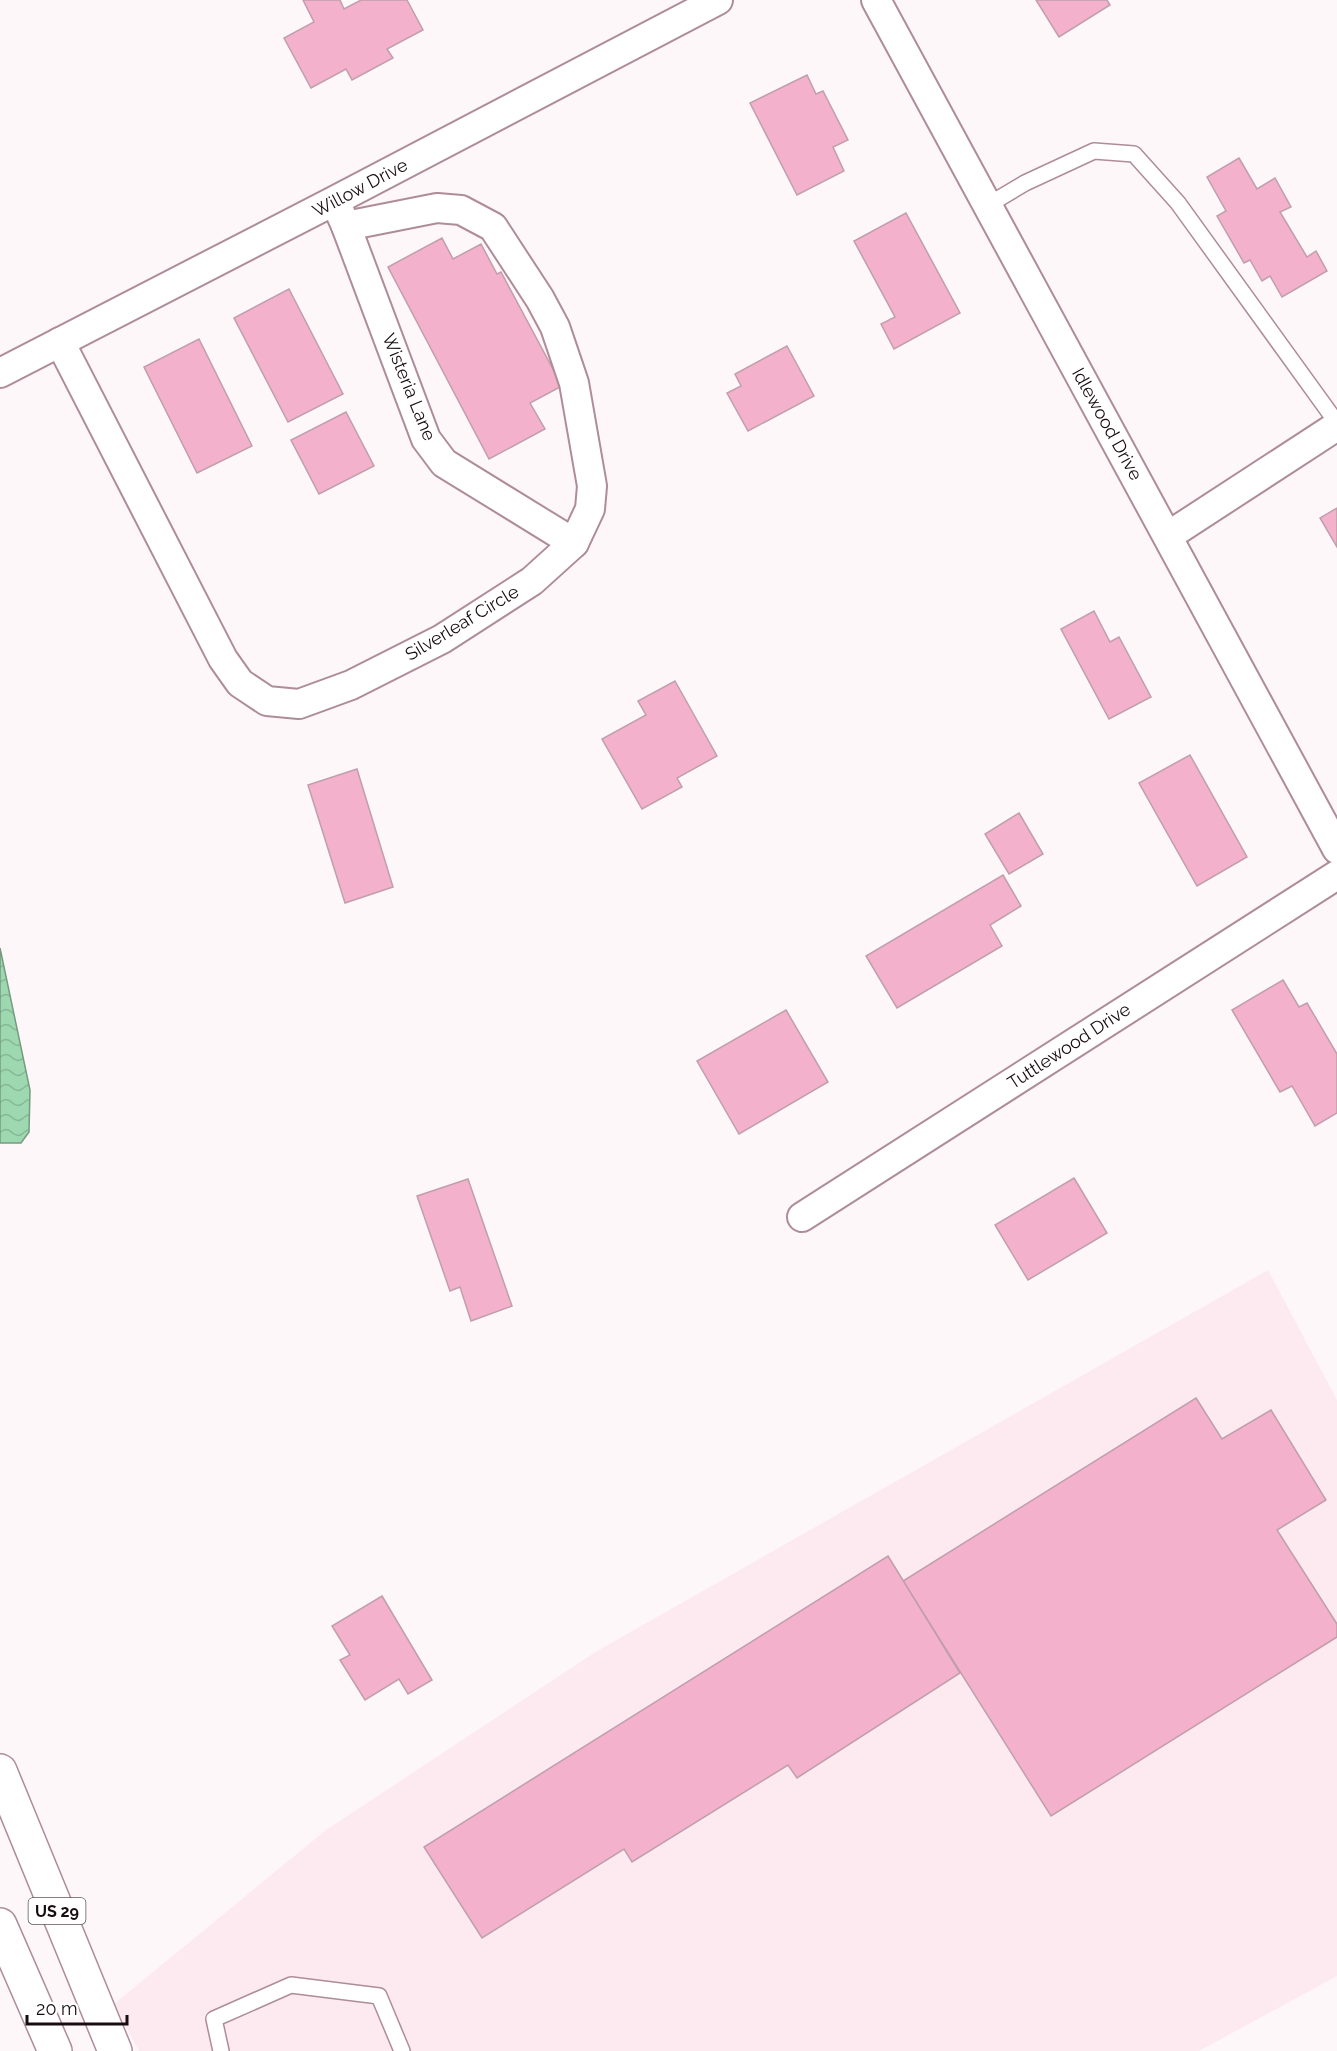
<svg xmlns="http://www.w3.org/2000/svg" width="1337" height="2051" font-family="Raleway,sans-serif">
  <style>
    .built { fill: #fdeaf1 }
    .water { fill: url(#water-waves); stroke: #759b80; stroke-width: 1.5 }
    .building { fill: #f3b1cb; stroke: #c19eab; stroke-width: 1.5 }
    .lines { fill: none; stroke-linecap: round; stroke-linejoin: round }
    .lane-casing { stroke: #ae8c99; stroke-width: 18 }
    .street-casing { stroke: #ae8c99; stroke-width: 32 }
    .primary-casing { stroke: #ae8c99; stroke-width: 36 }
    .lane { stroke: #fff; stroke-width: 15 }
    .street { stroke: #fff; stroke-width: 28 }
    .primary { stroke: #fff; stroke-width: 33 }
    .labels { text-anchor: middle; stroke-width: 4.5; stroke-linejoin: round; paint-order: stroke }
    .shield { fill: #fff; stroke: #5d5558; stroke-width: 1.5 }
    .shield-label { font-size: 16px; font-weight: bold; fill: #180c11 }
    .street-label { font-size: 18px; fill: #180c11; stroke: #fff }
  </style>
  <defs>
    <pattern id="water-waves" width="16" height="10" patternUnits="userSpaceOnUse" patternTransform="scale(1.5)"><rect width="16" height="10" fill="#9dd8b0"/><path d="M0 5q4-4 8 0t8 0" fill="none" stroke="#86b896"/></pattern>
  </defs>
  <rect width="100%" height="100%" fill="#fef7f9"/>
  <path class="built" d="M1268,1270L1337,1400V1976L1199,2051H139L114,2004L326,1830L597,1651Z"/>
  <path class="water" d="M0,948L30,1090L29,1132L21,1143H0Z"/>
  <g class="building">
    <path d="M303,0H340L344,9L361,0H407L423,30L387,49L393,58L352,80L346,69L311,88L284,38L314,22Z"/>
    <path d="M1036,0H1107L1110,5L1059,37Z"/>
    <path d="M807,75L816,94L823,91L848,140L833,147L844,171L797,195L750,103Z"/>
    <path d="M1239,158L1257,189L1275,178L1291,207L1280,212L1307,257L1316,251L1327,271L1282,297L1270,276L1262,281L1250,260L1244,263L1217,216L1226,211L1207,177Z"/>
    <path d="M906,213L960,313L894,349L881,324L895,317L854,241Z"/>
    <path d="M442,238L453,259L481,244L497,274L501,272L562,386L530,403L545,429L489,459L388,267Z"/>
    <path d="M289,289L343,394L288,422L234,318Z"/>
    <path d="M199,339L252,446L197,473L144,367Z"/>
    <path d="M787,346L814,396L748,431L727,393L741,386L735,374Z"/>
    <path d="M346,412L374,466L319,494L291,440Z"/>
    <path d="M1337,508V547L1320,518Z"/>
    <path d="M1094,611L1110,642L1119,637L1151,697L1109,719L1061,629Z"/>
    <path d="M675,681L717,756L677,778L682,787L642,809L602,739L646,715L638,701Z"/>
    <path d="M1190,755L1247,857L1197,886L1139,783Z"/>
    <path d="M357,769L393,887L345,903L308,785Z"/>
    <path d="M1019,813L1043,854L1009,874L985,834Z"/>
    <path d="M1003,875L1021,906L990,925L1002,946L897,1008L866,956Z"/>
    <path d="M1283,980L1299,1007L1307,1003L1337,1054V1113L1315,1126L1292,1086L1280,1092L1232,1010Z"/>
    <path d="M786,1010L828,1082L739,1134L697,1061Z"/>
    <path d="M1074,1178L1107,1233L1028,1280L995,1225Z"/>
    <path d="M468,1179L512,1306L471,1321L460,1287L450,1291L417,1196Z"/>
    <path d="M1196,1398L1222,1439L1271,1410L1326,1500L1277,1530L1337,1624V1637L1051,1816L903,1581Z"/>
    <path d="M888,1556L960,1673L797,1778L788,1765L632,1862L624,1849L482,1938L424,1847Z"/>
    <path d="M382,1596L432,1680L408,1694L399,1679L365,1700L340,1660L350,1655L332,1626Z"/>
  </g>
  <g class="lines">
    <defs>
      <g id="lane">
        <path d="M988,205L1025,183L1094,151L1134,154L1178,203L1337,423"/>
        <path d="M221,2051L214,2019L291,1985L379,1996L402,2051"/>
      </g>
      <g id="street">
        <path d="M876,0L1337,849"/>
        <path d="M338,208L346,226L426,439L444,463L574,543"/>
        <path d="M60,342L223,659L240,683L267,701L299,704L351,685L442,639L532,581L574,543L590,509L592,486L574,383L555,327L540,299L493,227L461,210L437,208L346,226"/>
        <path d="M0,373L334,201L718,0"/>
        <path d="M1168,536L1337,426"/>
        <path d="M802,1217L1337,875"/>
      </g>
      <g id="primary">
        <path d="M0,1771L115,2051"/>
        <path d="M0,1925L55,2051"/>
      </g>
    </defs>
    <use href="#lane" class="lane-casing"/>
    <use href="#street" class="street-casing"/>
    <use href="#primary" class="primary-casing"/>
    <use href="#lane" class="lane"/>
    <use href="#street" class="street"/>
    <use href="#primary" class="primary"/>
  </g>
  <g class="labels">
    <rect class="shield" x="28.5" y="1898" width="57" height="26" rx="4.5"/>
    <g class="shield-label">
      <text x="57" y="1917">US 29</text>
    </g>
    <g class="street-label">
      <text transform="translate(360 188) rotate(-28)" y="6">Willow Drive</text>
      <text transform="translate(409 387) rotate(68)" y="6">Wisteria Lane</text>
      <text transform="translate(1107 424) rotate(61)" y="6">Idlewood Drive</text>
      <text transform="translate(462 623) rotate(-31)" y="6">Silverleaf Circle</text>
      <text transform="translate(1069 1046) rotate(-33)" y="6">Tuttlewood Drive</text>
    </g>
  </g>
  <path d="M27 2015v9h100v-9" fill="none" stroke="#180c11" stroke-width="3"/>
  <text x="36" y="2015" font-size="18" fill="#180c11" stroke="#ffffff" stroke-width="4.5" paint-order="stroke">20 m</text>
</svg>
